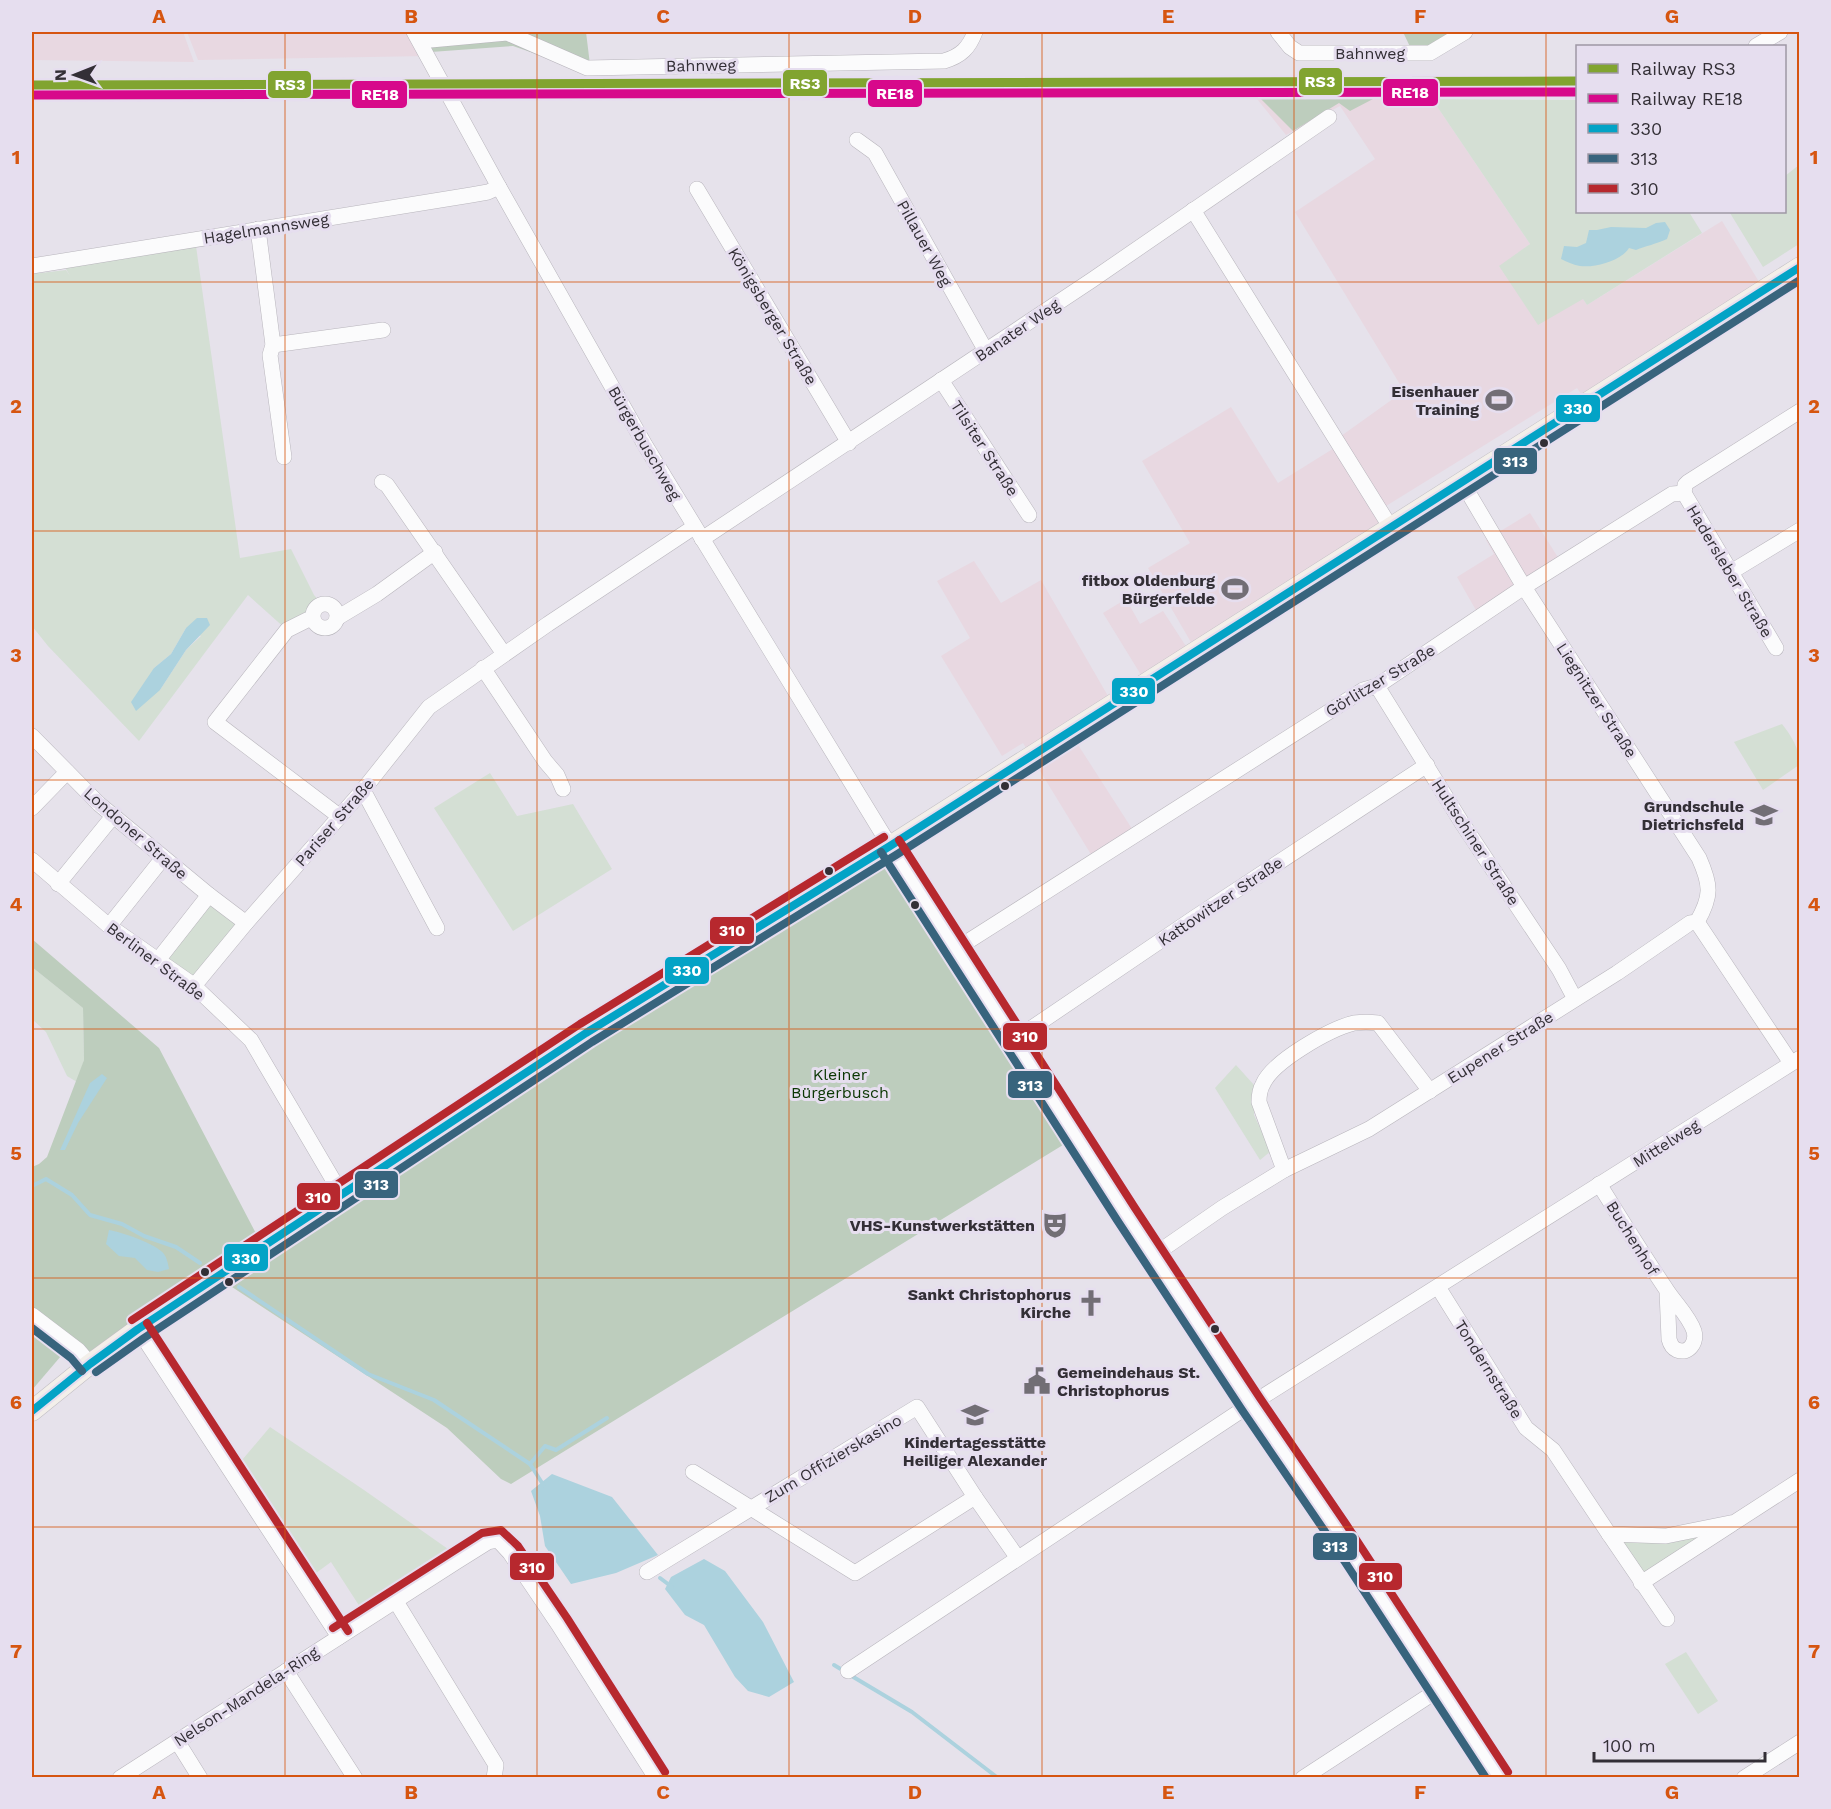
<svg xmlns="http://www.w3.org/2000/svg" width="1831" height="1809" font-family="'Work Sans',sans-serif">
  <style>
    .commercial { fill: #e8d8e1 }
    .green { fill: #d4dfd4; fill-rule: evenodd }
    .forest { fill: #bdcdbd }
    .water { fill: #acd2de }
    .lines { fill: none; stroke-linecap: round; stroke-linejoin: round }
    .stream { stroke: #acd2de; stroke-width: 4 }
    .minor-casing { stroke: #b8b5bc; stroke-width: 16 }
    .major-casing { stroke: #c2bfc4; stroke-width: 21 }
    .minor { stroke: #fbfbfc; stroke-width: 15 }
    .major { stroke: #f3efea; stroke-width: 20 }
    .bus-1-casing { stroke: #e6deef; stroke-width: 12 }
    .bus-2-casing { stroke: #e6deef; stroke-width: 12 }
    .bus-3-casing { stroke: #e6deef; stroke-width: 12 }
    .bus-1 { stroke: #03a3c6; stroke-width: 8 }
    .bus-2 { stroke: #38647d; stroke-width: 8 }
    .bus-3 { stroke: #b7282e; stroke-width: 8 }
    .rail-1-casing { stroke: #e6deef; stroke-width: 14 }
    .rail-2-casing { stroke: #e6deef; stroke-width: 14 }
    .rail-1 { stroke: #81a430; stroke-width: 9 }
    .rail-2 { stroke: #d7098b; stroke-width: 9 }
    .grid { fill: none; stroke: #d65510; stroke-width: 1.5; stroke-opacity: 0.55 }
    .bus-dot { fill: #332f36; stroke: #e6deef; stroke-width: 2 }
    .labels { text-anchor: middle; stroke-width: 6; stroke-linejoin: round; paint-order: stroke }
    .street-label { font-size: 16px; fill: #332f36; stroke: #e6deef }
    .poi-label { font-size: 16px; font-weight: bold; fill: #332f36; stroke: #e6deef; text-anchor: end }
    .park-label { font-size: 16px; fill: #0b3703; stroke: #e6deef }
    .line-badge { stroke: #e6deef; stroke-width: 2 }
    .badge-label { font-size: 16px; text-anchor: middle; font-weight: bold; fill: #fff }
    .neatline { fill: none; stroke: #d65510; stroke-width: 2 }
    .grid-label { font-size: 20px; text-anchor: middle; font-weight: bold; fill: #d65510 }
  </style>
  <rect width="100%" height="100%" fill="#e6e2eb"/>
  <g class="commercial">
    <path d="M32,32H183L194,62L32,60Z"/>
    <path d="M187,32H414L428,56L198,60Z"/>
    <path d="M1253,94L1432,99L1530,244L1499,267L1583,299L1587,305L1722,221L1764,290L1587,403L1577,388L1386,506L1341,436L1404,391L1295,212L1375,159L1340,106L1286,135Z"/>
    <path d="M1231,407L1278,483L1339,445L1391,528L1196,651L1148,568L1190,543L1142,461Z"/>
    <path d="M1530,513L1559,559L1477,612L1457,577L1494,554L1486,540Z"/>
    <path d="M974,561L1001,603L1041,580L1108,696L1064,723L1136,835L1095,861L1023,743L1002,756L941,656L970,638L937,581Z"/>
    <path d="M1126,599L1140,624L1163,611L1191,654L1146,683L1103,613Z"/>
  </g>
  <g class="green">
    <path d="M1432,99L1577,100L1578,212H1689L1702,233L1587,305L1583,299L1538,325L1499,266L1530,244Z"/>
    <path d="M1799,165V244L1763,267L1730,213L1733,212H1784L1785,176Z"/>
    <path d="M195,239L240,558L291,549L314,595L322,604L316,608L313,615L287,630L248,595L139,741L48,646L32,626V274L66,270L70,276L62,262ZM186,628L201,636L186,650L160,690L154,668L171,654Z"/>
    <path d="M1782,724C1792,737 1800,749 1799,765L1763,790L1734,742Z"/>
    <path d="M490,773L517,816L573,804L612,869L513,931L434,808Z"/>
    <path d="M209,895L246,923L192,984L158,960Z"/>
    <path d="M32,967L83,1008L84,1060L77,1082L67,1076L46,1032L32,1019Z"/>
    <path d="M1236,1065L1254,1085V1115L1271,1151L1260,1160L1215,1088Z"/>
    <path d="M270,1427L364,1490L448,1549L360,1607L331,1562L312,1576L237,1466Z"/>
    <path d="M1735,1522L1641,1583L1609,1534L1639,1535Z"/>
    <path d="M1686,1652L1718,1701L1698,1714L1665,1664Z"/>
  </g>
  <g class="forest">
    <path d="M415,32H586L591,73L513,46L431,52Z"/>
    <path d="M1403,32H1465L1413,53Z"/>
    <path d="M1261,99H1373L1350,111L1339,103L1293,131Z"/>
    <path d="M890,846L1076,1137L511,1484L501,1479L447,1428L232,1287L352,1204Z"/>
    <path d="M32,939L159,1048L261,1243L90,1364L32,1315V1167L39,1164L47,1157L84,1060L83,1008L32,967Z"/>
    <path d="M32,1330L50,1343L61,1356L32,1390Z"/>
  </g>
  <g class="water">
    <path d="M1665,222L1670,230L1667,239C1656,244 1646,246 1636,250L1629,248C1621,261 1595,268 1580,266C1574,265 1567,262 1561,259L1564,246L1577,247L1586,243L1589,230H1597L1611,227L1646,228L1656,223Z"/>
    <path d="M197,618H207L210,625L186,650L160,690L136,711L131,702L154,668L171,654L186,628Z"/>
    <path d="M102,1074L107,1078L78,1123L65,1150H60L90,1083Z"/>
    <path d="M109,1230C121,1232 157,1244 164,1254C167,1258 168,1264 169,1269L158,1272L147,1270L135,1258L119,1256L106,1244Z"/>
    <path d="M552,1474L612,1497L658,1555L616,1573L571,1584L545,1546L540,1516L531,1491Z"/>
    <path d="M704,1559L725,1571L763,1622L794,1682L769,1697L748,1691L735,1677L704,1625L685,1615L665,1589L671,1577Z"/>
  </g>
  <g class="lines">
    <g class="stream">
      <path d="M32,1186L46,1179L72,1195L90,1215L122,1224L144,1236L176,1247L200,1263"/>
      <path d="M239,1287L368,1374L434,1400L530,1464L544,1486"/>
      <path d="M530,1464L545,1446L556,1450L607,1418"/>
      <path d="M660,1578L672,1587"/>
      <path d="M834,1665L844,1671"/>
      <path d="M850,1675L912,1712L998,1778"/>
    </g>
    <defs>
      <g id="minor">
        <path d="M414,32L499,187L645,445L890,846L1126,1214L1251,1404L1337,1530L1499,1778"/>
        <path d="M1278,32L1290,47L1299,53H1430L1465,32"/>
        <path d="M420,41L507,33L587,68L944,61C961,56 969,48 975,32"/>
        <path d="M1756,46L1780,32"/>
        <path d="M857,140L875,153L986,351"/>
        <path d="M697,189L849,443"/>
        <path d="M1193,210L1391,528"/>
        <path d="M258,229L273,345L270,355L284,457"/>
        <path d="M32,266L471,195L488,192L499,187"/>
        <path d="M273,345L383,330"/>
        <path d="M941,380L1029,515"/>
        <path d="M382,482L387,485L504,654"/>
        <path d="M1462,482L1524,587L1699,858C1711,885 1712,896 1697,922"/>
        <path d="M1684,493L1776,648"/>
        <path d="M1684,493L1685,485L1688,482L1800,411"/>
        <path d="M702,539L1092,280L1329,117"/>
        <path d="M1731,572L1800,530"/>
        <circle cx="325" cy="616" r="12"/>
        <path d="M337,618L377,594L435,552"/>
        <path d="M313,619L307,620L287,630L215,722L339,816"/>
        <path d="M483,668L545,761L557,775L563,789"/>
        <path d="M1377,686L1462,823L1559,969L1575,999"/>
        <path d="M32,736L99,804L209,895L246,923"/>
        <path d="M363,790L437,928"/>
        <path d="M32,808L67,772"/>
        <path d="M32,860L109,926L192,984L251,1040L342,1195"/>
        <path d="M58,884L114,815"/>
        <path d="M1697,922L1791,1063"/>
        <path d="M109,926L163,858"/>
        <path d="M956,949L1363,690L1377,686L1524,587L1672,494L1684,493"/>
        <path d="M158,960L209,895"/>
        <path d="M194,986L246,923L363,790L429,707L548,624L694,527"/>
        <path d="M1014,1040L1194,918L1427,765"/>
        <path d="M1284,1170L1259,1102C1259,1096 1260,1089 1263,1084C1273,1061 1330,1029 1354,1023C1362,1022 1370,1022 1378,1023L1430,1091"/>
        <path d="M1599,1184C1621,1219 1643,1255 1666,1289C1675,1303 1689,1316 1694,1331C1697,1342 1689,1355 1677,1350C1672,1348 1670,1343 1669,1339L1667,1291"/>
        <path d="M1154,1255L1222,1208L1284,1170L1369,1129L1617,973L1690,923L1697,922"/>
        <path d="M1438,1287L1526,1428L1553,1450L1609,1534L1666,1536L1735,1522L1800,1480"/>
        <path d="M32,1315L78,1350L90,1364"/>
        <path d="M138,1329L339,1637"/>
        <path d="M693,1472L855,1573L975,1497"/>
        <path d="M1609,1534L1667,1619"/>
        <path d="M647,1572L917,1407L975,1497L1017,1557"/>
        <path d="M1641,1583L1732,1524"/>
        <path d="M395,1600L496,1765L494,1778"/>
        <path d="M286,1671L355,1778"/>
        <path d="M848,1671L1251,1404L1800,1058"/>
        <path d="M177,1741L200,1778"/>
        <path d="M120,1778L456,1562L488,1542L498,1540L510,1553L558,1624L656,1778"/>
        <path d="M1303,1778L1441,1688"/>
        <path d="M1744,1778L1800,1742"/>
      </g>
      <path id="major" d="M32,1411L90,1364L138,1329L586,1033L890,846L1800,267"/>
    </defs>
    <use href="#minor" class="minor-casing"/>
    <use href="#major" class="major-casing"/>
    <use href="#minor" class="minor"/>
    <use href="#major" class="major"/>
    <defs>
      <path id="bus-1" d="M32,1411L90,1364L138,1329L586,1033L890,846L1800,267"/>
      <g id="bus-2">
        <path d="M881,852L1117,1220L1242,1410L1328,1536L1486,1778"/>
        <path d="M32,1328L71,1358L82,1371"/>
        <path d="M96,1372L144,1338L592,1042L896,855L1800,280"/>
      </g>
      <g id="bus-3">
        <path d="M899,840L1135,1208L1260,1398L1346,1524L1508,1772"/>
        <path d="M132,1320L580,1024L884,837"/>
        <path d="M147,1323L348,1631"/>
        <path d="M333,1628L482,1533L501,1530L518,1546L567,1618L665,1772"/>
      </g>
    </defs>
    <use href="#bus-1" class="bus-1-casing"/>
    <use href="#bus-2" class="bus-2-casing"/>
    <use href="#bus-3" class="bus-3-casing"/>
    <use href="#bus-1" class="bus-1"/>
    <use href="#bus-2" class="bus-2"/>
    <use href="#bus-3" class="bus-3"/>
    <defs>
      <path id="rail-1" d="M32,85L1578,81"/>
      <path id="rail-2" d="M32,95L1578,92"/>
    </defs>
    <use href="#rail-1" class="rail-1-casing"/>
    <use href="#rail-2" class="rail-2-casing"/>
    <use href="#rail-1" class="rail-1"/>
    <use href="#rail-2" class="rail-2"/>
  </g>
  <path class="grid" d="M285,32V1778M537,32V1778M789,32V1778M1042,32V1778M1294,32V1778M1546,32V1778M32,282H1800M32,531H1800M32,780H1800M32,1029H1800M32,1278H1800M32,1527H1800"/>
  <defs>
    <symbol id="stadium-bare" viewBox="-9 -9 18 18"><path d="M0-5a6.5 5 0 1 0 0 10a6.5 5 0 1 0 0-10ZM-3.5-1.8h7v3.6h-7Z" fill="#726e75" stroke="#e6deef" stroke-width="2.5" paint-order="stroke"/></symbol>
    <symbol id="school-bare" viewBox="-9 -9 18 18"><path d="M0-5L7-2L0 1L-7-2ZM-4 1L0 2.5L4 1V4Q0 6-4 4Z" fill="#726e75" stroke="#e6deef" stroke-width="2.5" paint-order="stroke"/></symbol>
    <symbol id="theatre-bare" viewBox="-9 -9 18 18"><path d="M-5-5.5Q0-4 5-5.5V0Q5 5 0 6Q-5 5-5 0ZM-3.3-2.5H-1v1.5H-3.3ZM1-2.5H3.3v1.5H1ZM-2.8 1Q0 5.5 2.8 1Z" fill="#726e75" stroke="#e6deef" stroke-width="2.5" paint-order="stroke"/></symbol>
    <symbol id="church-bare" viewBox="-9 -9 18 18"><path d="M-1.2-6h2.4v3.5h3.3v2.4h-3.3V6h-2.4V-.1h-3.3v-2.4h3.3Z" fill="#726e75" stroke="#e6deef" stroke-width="2.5" paint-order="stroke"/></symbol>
    <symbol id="civic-bare" viewBox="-9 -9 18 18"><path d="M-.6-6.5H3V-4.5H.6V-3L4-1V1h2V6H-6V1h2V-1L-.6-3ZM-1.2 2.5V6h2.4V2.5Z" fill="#726e75" stroke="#e6deef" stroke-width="2.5" paint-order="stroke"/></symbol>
  </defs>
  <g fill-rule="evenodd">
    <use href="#stadium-bare" x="1480" y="381" width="38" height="38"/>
    <use href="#stadium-bare" x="1216" y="570" width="38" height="38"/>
    <use href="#school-bare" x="1745" y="796" width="38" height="38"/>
    <use href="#theatre-bare" x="1036" y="1206" width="38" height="38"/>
    <use href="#church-bare" x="1072" y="1284" width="38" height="38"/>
    <use href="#civic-bare" x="1018" y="1362" width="38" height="38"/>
    <use href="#school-bare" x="956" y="1396" width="38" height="38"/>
  </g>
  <g class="bus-dot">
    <circle cx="1544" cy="443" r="5"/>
    <circle cx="1005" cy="786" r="5"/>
    <circle cx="829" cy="871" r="5"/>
    <circle cx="915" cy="905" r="5"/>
    <circle cx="205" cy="1272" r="5"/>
    <circle cx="229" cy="1282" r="5"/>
    <circle cx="1215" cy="1329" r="5"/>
  </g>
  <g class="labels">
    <g class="street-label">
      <text x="1370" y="59">Bahnweg</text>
      <text transform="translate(701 65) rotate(-1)" y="6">Bahnweg</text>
      <text transform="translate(266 228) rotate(-9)" y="6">Hagelmannsweg</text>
      <text transform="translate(925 243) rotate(61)" y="6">Pillauer Weg</text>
      <text transform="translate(773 316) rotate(59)" y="6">Königsberger Straße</text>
      <text transform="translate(1017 330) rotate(-34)" y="6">Banater Weg</text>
      <text transform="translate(645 443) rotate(60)" y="6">Bürgerbuschweg</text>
      <text transform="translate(985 448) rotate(57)" y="6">Tilsiter Straße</text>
      <text transform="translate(1730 571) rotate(59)" y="6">Hadersleber Straße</text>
      <text transform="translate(1380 680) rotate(-31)" y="6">Görlitzer Straße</text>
      <text transform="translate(1597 700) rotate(57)" y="6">Liegnitzer Straße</text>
      <text transform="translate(334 822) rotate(-49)" y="6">Pariser Straße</text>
      <text transform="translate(136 833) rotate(41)" y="6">Londoner Straße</text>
      <text transform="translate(1476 842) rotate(57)" y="6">Hultschiner Straße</text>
      <text transform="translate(1220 901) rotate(-34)" y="6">Kattowitzer Straße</text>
      <text transform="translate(156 961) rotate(37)" y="6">Berliner Straße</text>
      <text transform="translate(1500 1047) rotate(-32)" y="6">Eupener Straße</text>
      <text transform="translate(1666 1143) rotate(-32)" y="6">Mittelweg</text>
      <text transform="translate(1633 1238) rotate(58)" y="6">Buchenhof</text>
      <text transform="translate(1489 1369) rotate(58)" y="6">Tondernstraße</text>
      <text transform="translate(833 1458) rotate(-31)" y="6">Zum Offizierskasino</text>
      <text transform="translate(246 1696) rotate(-33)" y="6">Nelson-Mandela-Ring</text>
    </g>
    <g class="poi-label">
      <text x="1479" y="397">Eisenhauer<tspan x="1479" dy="18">Training</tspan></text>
      <text x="1215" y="586">fitbox Oldenburg<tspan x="1215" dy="18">Bürgerfelde</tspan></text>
      <text x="1744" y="812">Grundschule<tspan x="1744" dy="18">Dietrichsfeld</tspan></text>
      <text x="1035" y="1231">VHS-Kunstwerkstätten</text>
      <text x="1071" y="1300">Sankt Christophorus<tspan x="1071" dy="18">Kirche</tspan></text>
      <text x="1057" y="1378" text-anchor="start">Gemeindehaus St.<tspan x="1057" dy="18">Christophorus</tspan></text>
      <text x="975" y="1448" text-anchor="middle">Kindertagesstätte<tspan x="975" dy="18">Heiliger Alexander</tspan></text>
    </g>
    <g class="park-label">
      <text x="840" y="1080">Kleiner<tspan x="840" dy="18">Bürgerbusch</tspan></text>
    </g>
  </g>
  <g class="line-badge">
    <rect x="1298" y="67" width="45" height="29" rx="6" fill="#81a430"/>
    <rect x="782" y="69" width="46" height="28" rx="6" fill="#81a430"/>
    <rect x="267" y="70" width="45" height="29" rx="6" fill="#81a430"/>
    <rect x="1382" y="78" width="57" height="29" rx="6" fill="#d7098b"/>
    <rect x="867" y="79" width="56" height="29" rx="6" fill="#d7098b"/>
    <rect x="351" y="80" width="57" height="29" rx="6" fill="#d7098b"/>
    <rect x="1555" y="394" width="46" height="29" rx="6" fill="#03a3c6"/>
    <rect x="1493" y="447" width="45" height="28" rx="6" fill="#38647d"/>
    <rect x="1111" y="677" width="45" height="28" rx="6" fill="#03a3c6"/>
    <rect x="709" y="916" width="46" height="29" rx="6" fill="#b7282e"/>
    <rect x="664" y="956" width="46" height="29" rx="6" fill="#03a3c6"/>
    <rect x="1002" y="1022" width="46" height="29" rx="6" fill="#b7282e"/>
    <rect x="1007" y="1070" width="46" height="29" rx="6" fill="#38647d"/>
    <rect x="354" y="1170" width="45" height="29" rx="6" fill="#38647d"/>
    <rect x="296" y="1182" width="45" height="29" rx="6" fill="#b7282e"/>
    <rect x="223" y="1243" width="46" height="29" rx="6" fill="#03a3c6"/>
    <rect x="1312" y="1532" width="46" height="29" rx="6" fill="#38647d"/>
    <rect x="509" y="1552" width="46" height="29" rx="6" fill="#b7282e"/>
    <rect x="1358" y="1562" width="45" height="29" rx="6" fill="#b7282e"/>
  </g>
  <g class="badge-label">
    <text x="1320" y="87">RS3</text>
    <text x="805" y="89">RS3</text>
    <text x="290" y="90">RS3</text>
    <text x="1410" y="98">RE18</text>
    <text x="895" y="99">RE18</text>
    <text x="380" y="100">RE18</text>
    <text x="1578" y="414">330</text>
    <text x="1515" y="467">313</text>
    <text x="1134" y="697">330</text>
    <text x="732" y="936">310</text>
    <text x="687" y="976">330</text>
    <text x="1025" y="1042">310</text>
    <text x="1030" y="1091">313</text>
    <text x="376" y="1190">313</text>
    <text x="318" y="1203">310</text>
    <text x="246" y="1264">330</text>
    <text x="1335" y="1552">313</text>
    <text x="532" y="1573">310</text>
    <text x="1380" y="1582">310</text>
  </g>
  <rect width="1831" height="1809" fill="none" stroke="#e6deef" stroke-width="66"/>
  <rect x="1576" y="45" width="210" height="168" fill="#e6deef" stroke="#9e98a5" stroke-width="1.5"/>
  <rect x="1588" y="64" width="30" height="9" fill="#81a430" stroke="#9e98a5" stroke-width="1.5"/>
  <text x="1630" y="75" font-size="18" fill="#332f36">Railway RS3</text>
  <rect x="1588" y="94" width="30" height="9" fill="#d7098b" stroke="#9e98a5" stroke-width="1.5"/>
  <text x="1630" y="105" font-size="18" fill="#332f36">Railway RE18</text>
  <rect x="1588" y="124" width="30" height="9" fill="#03a3c6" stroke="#9e98a5" stroke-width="1.5"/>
  <text x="1630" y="135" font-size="18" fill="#332f36">330</text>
  <rect x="1588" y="154" width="30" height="9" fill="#38647d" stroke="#9e98a5" stroke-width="1.5"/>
  <text x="1630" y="165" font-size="18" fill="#332f36">313</text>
  <rect x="1588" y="184" width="30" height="9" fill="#b7282e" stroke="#9e98a5" stroke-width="1.5"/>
  <text x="1630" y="195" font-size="18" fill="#332f36">310</text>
  <g transform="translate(75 75) rotate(269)" stroke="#e6deef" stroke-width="4.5" paint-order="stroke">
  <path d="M0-4.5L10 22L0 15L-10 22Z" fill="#332f36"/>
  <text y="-9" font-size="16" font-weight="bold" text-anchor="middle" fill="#332f36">N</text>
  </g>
  <path d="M1594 1752v9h171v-9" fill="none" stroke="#332f36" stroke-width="3"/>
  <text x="1603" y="1752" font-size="18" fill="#332f36" stroke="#e6deef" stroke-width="4.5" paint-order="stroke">100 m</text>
  <rect x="33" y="33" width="1765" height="1743" class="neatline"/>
  <g class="grid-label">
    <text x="159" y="23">A</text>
    <text x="411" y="23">B</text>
    <text x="663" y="23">C</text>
    <text x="915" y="23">D</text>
    <text x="1168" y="23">E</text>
    <text x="1420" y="23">F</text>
    <text x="1672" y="23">G</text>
    <text x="16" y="164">1</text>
    <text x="1814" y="164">1</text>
    <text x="16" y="413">2</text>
    <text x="1814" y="413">2</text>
    <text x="16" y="662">3</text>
    <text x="1814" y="662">3</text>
    <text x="16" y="911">4</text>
    <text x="1814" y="911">4</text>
    <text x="16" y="1160">5</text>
    <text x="1814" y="1160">5</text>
    <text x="16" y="1409">6</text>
    <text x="1814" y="1409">6</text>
    <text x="16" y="1658">7</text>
    <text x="1814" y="1658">7</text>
    <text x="159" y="1799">A</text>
    <text x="411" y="1799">B</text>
    <text x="663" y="1799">C</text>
    <text x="915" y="1799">D</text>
    <text x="1168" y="1799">E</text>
    <text x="1420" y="1799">F</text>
    <text x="1672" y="1799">G</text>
  </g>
</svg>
